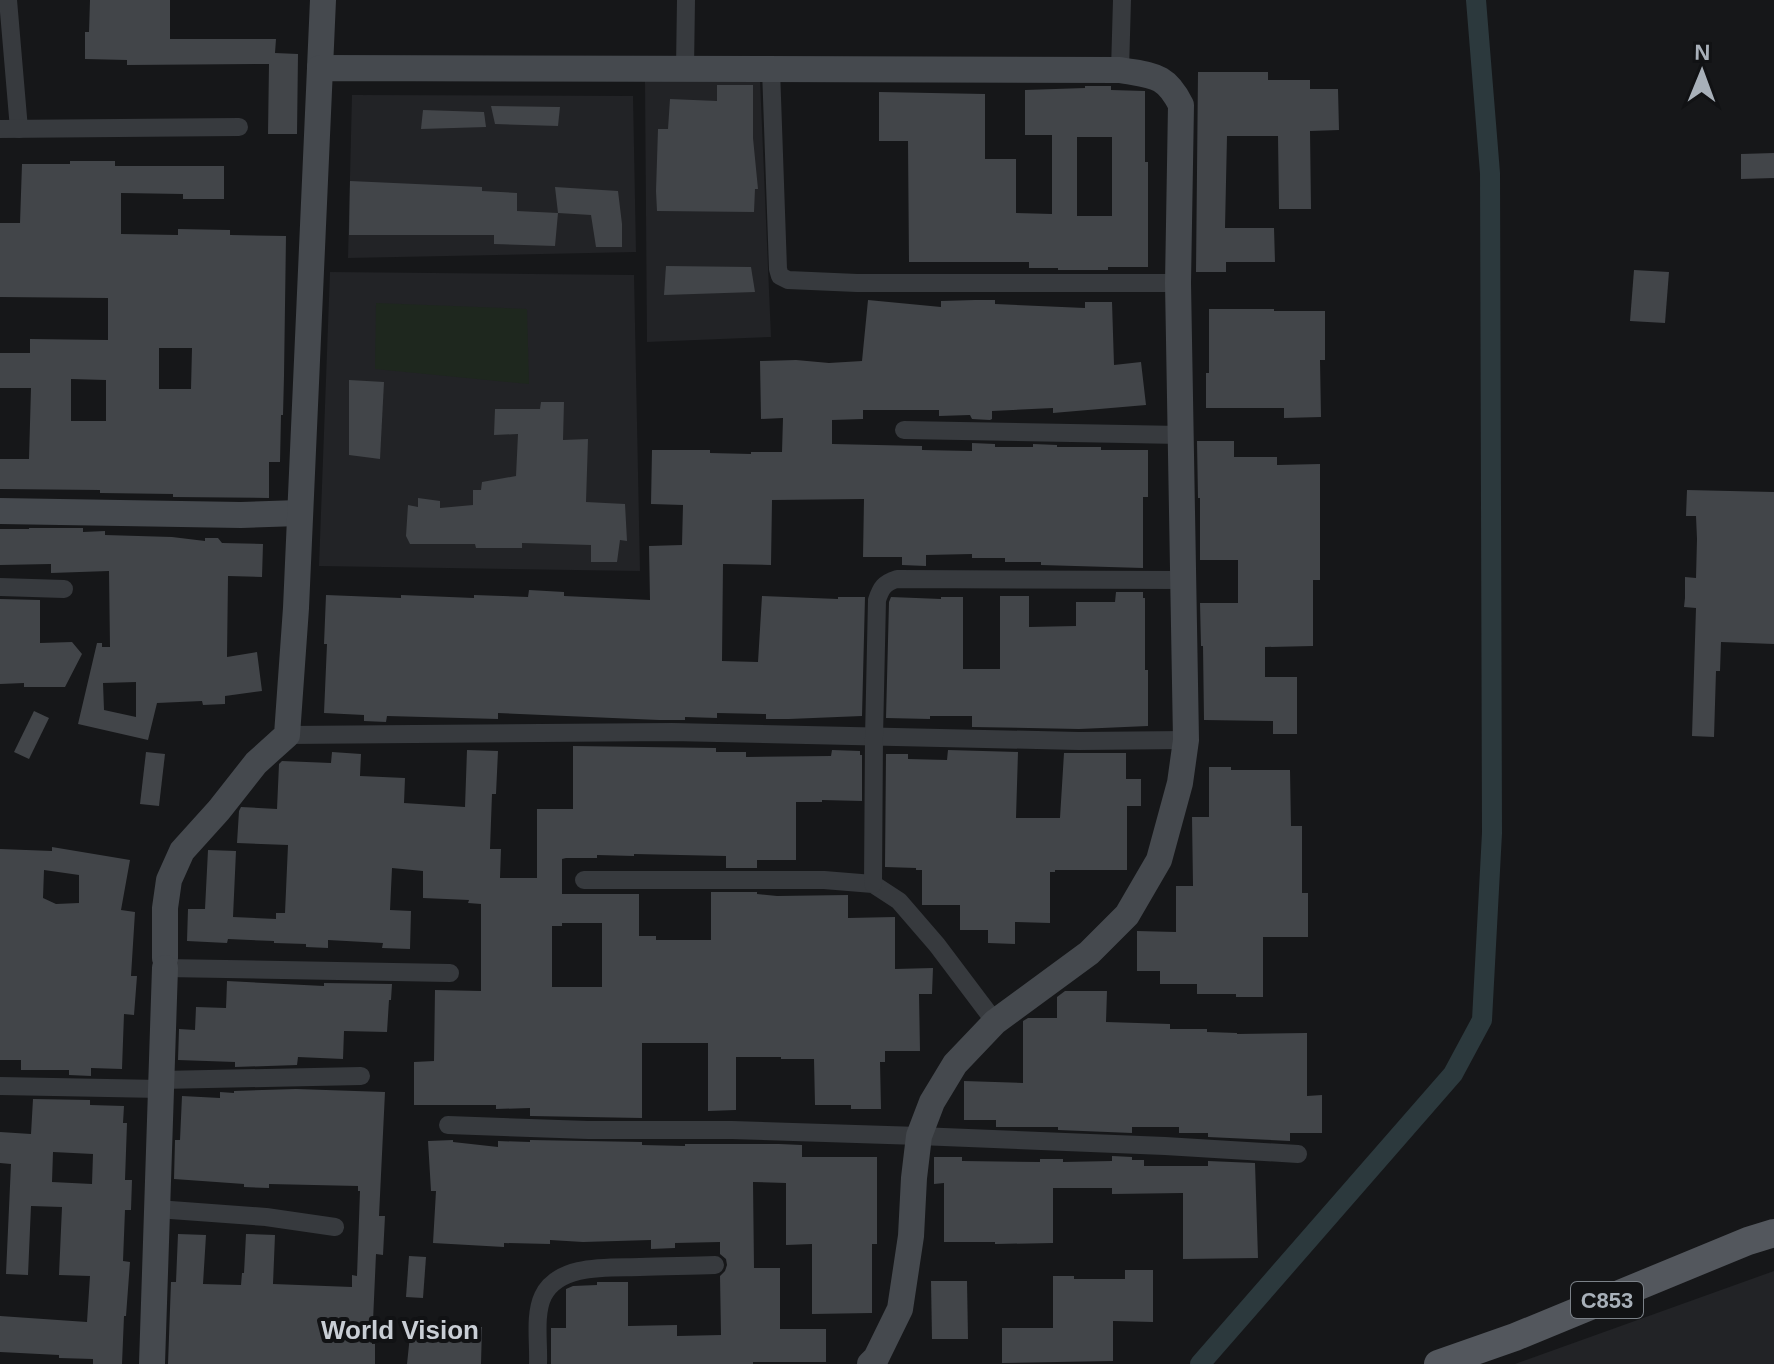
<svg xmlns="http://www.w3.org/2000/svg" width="1774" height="1364" font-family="Helvetica,sans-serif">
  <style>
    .built { fill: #222326 }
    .park { fill: #1e271e }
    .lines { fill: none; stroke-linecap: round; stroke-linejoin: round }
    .canal { stroke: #2c393d; stroke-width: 20 }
    .building { fill: #424549; fill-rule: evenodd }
    .street { stroke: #373a3e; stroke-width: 18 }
    .secondary { stroke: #45494e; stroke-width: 26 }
    .primary { stroke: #53575d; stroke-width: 28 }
    .labels { text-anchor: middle; stroke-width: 8; stroke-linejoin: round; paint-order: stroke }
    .shield { fill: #111214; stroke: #7b8188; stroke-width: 2 }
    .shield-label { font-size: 22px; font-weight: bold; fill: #a8b0b9 }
    .neighbourhood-label { font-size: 26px; font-weight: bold; fill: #c9ced5; stroke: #111214 }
  </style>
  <rect width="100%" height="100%" fill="#161719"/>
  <g class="built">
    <path d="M645,80H760L771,337L647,342Z"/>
    <path d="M352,95L633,96L636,252L348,258Z"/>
    <path d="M330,272L634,275L640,571L319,566Z"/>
    <path d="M1774,1271V1364H1515Z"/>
  </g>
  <path class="park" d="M376,303L527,309L529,384L375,369Z"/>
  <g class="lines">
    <path class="canal" d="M1200,1364L1453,1074L1482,1020L1492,833L1490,173L1476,0"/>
  </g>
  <g class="building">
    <path d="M90,0H170V39H276L275,53L298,54L297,134H268L269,64L127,65V60L85,59V32H89Z"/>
    <path d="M1198,72H1268V80H1310V89H1338L1339,130L1310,131L1311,209H1279L1278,136H1227L1225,228H1274L1275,262H1226V272H1196Z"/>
    <path d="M717,85H753V138L758,189H755L754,212L657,211L656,191L658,129H668L670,99L717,101Z"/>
    <path d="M1085,86H1111V90L1145,91V162H1148V267H1108V270H1058V268H1029V262H909L908,141H879V92L985,94V159H1016V213L1052,214V135H1025V90L1085,88ZM1077,137H1112V216H1077Z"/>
    <path d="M491,106L560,107L558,126L495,124Z"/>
    <path d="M423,110L484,112L486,127L421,129Z"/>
    <path d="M1774,153V178L1741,179V154Z"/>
    <path d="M70,161H115V166H224V199H183V194L121,193V234L178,235V229L230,230V235L286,236L284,376L283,415H281L280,462H269V498L173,497V494L100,493V490L0,489V459H29L31,388H0V353H30V339L108,340V298L0,297V223H20L22,164H70ZM159,348H192L191,389H159ZM71,379L106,380V421H71Z"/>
    <path d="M350,181L482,187V191L517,193V211L558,213L555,246L494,244V235H349Z"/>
    <path d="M555,187L618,191L622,224V247H596L591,215L558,213Z"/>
    <path d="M666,266L751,267L755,292L664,295Z"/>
    <path d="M1634,270L1669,272L1665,323L1630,321Z"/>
    <path d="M868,300L941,307V301L975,300H995V304L1085,308V302H1112L1114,365L1141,362L1146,405L1053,413V408L992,411V419L990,420L972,419L970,415L939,416V410H863V419L832,420V444L922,446V450L972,451V443L995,444V447H1033V444L1057,445V447H1101V450H1148V497H1143V568L1041,565V562H1005V558H972V554L926,555V566L902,565V557H863L864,499L772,500L771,565L723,564L722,661L758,662L762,596L838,599V597H865L862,716L789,719H766V714L717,713V718L685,717V720H659L498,713V719L387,716L386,722L364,721V715L324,713L327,644H324L326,595L401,598V595L474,598V595L528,597L529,590L564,592V596L650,600L649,546L682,545L683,505L651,504L652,450H710V453L751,454V452H782L783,418L761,419L760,361L796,360L829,363L862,361Z"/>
    <path d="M1209,309H1274V311H1325V360H1320L1321,417L1284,418V408H1206V373H1209Z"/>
    <path d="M349,380L384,382L380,459L349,455Z"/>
    <path d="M541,402H564L563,440L588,439L586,502L625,504L627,541L620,540L617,562H591V545L522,543V548H476L475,544H410L406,536L408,505L418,507V498L440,501V508L473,505V490H481L482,482L516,476L518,434L494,435L495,409H540Z"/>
    <path d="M1197,441H1234V457H1277V465L1320,464V580H1313V646L1265,647V677H1297V734H1273V721L1204,720L1203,646H1201L1200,603H1238V560H1200V498H1198Z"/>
    <path d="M1687,490L1774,492V644L1721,642L1720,671H1716L1714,737L1692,736L1696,608L1684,607L1685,598V577L1696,578L1697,539L1696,516H1686Z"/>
    <path d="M29,528H83V532L105,531V535L172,537L205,541V538H218L222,543L263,544L262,577L228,576L227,657L257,652L262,691L225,696V704L203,705L202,701L157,703L148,740L78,724L97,643H102V647H110L109,571L51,573V564L0,565V529H29ZM136,682V717L104,710L103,683Z"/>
    <path d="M1116,592H1143V598H1145V670H1148V726L1079,729L972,727V716H930V719L886,718L889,602L891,597L941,599V597H963V669H1000V596H1029V627L1076,626V602H1115Z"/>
    <path d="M0,599L40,600V643L72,642L82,654L65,687H24V683L0,684Z"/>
    <path d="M34,711L49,718L29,759L14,752Z"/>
    <path d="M573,746L716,748V752H746V757L831,756L832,750L860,751V755H862V801L822,800V802H796V860H757V868H726V856L634,854V856L597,855V858H566L562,859V894H639V936H656V940H711V892H757V894L777,896L848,895V918L895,917V969L933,968L932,994H919L920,1051H885V1062H880L881,1109H851V1105H815L814,1059H781V1057H736V1110L708,1111V1043H642V1118L530,1116V1108L496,1109V1105H414V1062L434,1061L435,990L481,991V904L468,903L469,900L423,898V871L392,868L390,910L411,911L410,949L382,948L383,943L328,940V948L306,947V944L274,943V941L228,939L227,943L187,941L188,909H205L208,850L236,851L233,917L276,919V913H285L288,845L237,843L239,811L241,807L277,809L279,764L282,761L331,763L332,752L361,754L360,776L405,778L404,803L465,807L467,750L498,751L496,794H492L490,849H501L500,878H537V809H573ZM562,923H602V987H552V926H562Z"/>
    <path d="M948,750L1018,752L1016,818H1060L1064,753H1126V779H1141V806H1127V870H1055V872H1050V923L1015,922V944L988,943V930H960V905H922V870H916V868L885,867L886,754H908V759L947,760Z"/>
    <path d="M146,752L165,754L159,806L140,804Z"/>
    <path d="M1209,767H1231V770H1290L1291,826H1302V893H1308V937H1263V997H1236V994H1197V984H1160V971H1137V931L1176,932V886H1193L1192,817H1209Z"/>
    <path d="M52,847L130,860L121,910L135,912L131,976H137L134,1015L124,1014L122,1069L91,1068V1076L69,1075V1070H21V1060H0V849L52,851ZM44,870L79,875V903L56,904L43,898Z"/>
    <path d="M227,981L324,986V983L392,984L391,1000H389L387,1032L344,1031L343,1059L298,1057L297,1065L235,1067V1062L178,1060L179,1029L195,1030L196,1007L226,1008Z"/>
    <path d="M1065,991H1107L1106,1022L1170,1024V1029H1207V1032L1237,1033V1034L1307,1033V1096L1322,1095V1133H1290V1141L1208,1137V1133H1179V1127H1132V1133L1058,1130V1127H996V1120H964V1081L1023,1083V1021L1028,1018H1057V997Z"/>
    <path d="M296,1089L385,1092L379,1216H385L383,1255L376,1254L372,1344H375V1364H168L171,1282H176L178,1234L206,1235L203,1284L241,1285L242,1273H244L246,1234L275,1235L273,1284L352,1287V1275L357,1276L360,1191H358V1186L269,1184V1188L244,1187V1184L174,1179L175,1140H180L182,1096L220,1098V1092L234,1093V1091Z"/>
    <path d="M33,1099L90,1100V1105L124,1106L123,1123H127L125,1180H132L131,1210H125L123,1261L130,1262L126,1316H124L122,1364H93V1359L59,1358V1355L0,1352V1316L87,1322L90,1276L59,1275L62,1207L31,1206L28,1275L6,1274L11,1164L0,1163V1132L31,1134ZM53,1152L93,1154L92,1184L52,1182Z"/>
    <path d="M453,1140V1142L498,1147V1141L530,1142V1140L642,1142V1145L685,1146V1144H779L802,1145V1157H877V1244H872V1313L812,1314V1244L786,1245V1183L753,1182L754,1268H780V1329H826V1362H753V1364H551V1328H566V1289L573,1286L597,1285V1282H628V1326L677,1325V1336L721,1335L720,1276L725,1271L727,1265L726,1259L720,1254V1242L675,1243V1248L651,1249V1240L583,1242L550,1240V1244L504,1243V1247L433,1243L436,1191H431L428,1141Z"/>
    <path d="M1112,1156L1132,1157V1160H1144V1166H1208V1161L1255,1163L1258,1258L1183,1259V1193L1112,1194V1188H1053V1243L995,1244V1242H944V1183L934,1184V1157H962V1161L1040,1162V1159H1063V1162L1112,1161Z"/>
    <path d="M409,1256L426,1257L423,1298L406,1297Z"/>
    <path d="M1125,1270H1153V1322L1113,1321V1361L1002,1363V1328H1053V1276H1074V1279H1125Z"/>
    <path d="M931,1281H967L968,1339H932Z"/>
    <path d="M411,1326L454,1330V1326L482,1327L481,1364H407Z"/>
  </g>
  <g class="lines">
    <g class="street">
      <path d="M8,0L19,129"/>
      <path d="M685,68L686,0"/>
      <path d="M771,69L778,269L780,276L788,280L857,283H1178"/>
      <path d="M1120,70L1122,0"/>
      <path d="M0,129L239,127"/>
      <path d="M904,430L1181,435"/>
      <path d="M0,587L64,589"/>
      <path d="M287,735L672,732L1079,741L1186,740"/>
      <path d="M584,880H824L873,884L899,901L937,945L995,1022"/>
      <path d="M873,884L874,737L877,600C881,588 884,583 897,579L1183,580"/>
      <path d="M165,958V968L450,973"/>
      <path d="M161,1080L361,1076"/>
      <path d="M0,1086L161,1089"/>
      <path d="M448,1125L588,1130H732L919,1136L1165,1146L1298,1154"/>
      <path d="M157,1209L266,1217L335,1227"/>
      <path d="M538,1364C539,1343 534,1315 543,1296C559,1263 610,1268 640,1267C665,1266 690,1266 715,1265"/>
    </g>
    <g class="secondary">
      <path d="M320,68L323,0"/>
      <path d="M0,511L241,515L299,513"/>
      <path d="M165,958V908L169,880L182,851L219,810L256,763L287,735L296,608L320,68L1120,70C1152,76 1165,73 1181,105L1178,283L1186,740L1180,783L1159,860L1127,915L1089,953L995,1022L955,1064L932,1102L919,1136L914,1178L911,1236L900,1309L876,1358L870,1364"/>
      <path d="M152,1364L165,968"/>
    </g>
    <path class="primary" d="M1438,1364L1515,1337L1748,1241L1774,1233"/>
  </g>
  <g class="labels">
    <rect class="shield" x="1571" y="1282" width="72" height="36" rx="6"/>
    <g class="shield-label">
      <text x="1607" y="1308">C853</text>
    </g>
    <g class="neighbourhood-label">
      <text x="400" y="1339">World Vision</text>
    </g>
  </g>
  <g transform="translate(1702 72) rotate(1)" stroke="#111214" stroke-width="6" paint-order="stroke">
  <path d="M0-6L14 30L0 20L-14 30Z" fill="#a8b0b9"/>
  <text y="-12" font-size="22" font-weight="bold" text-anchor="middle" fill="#a8b0b9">N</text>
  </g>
</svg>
